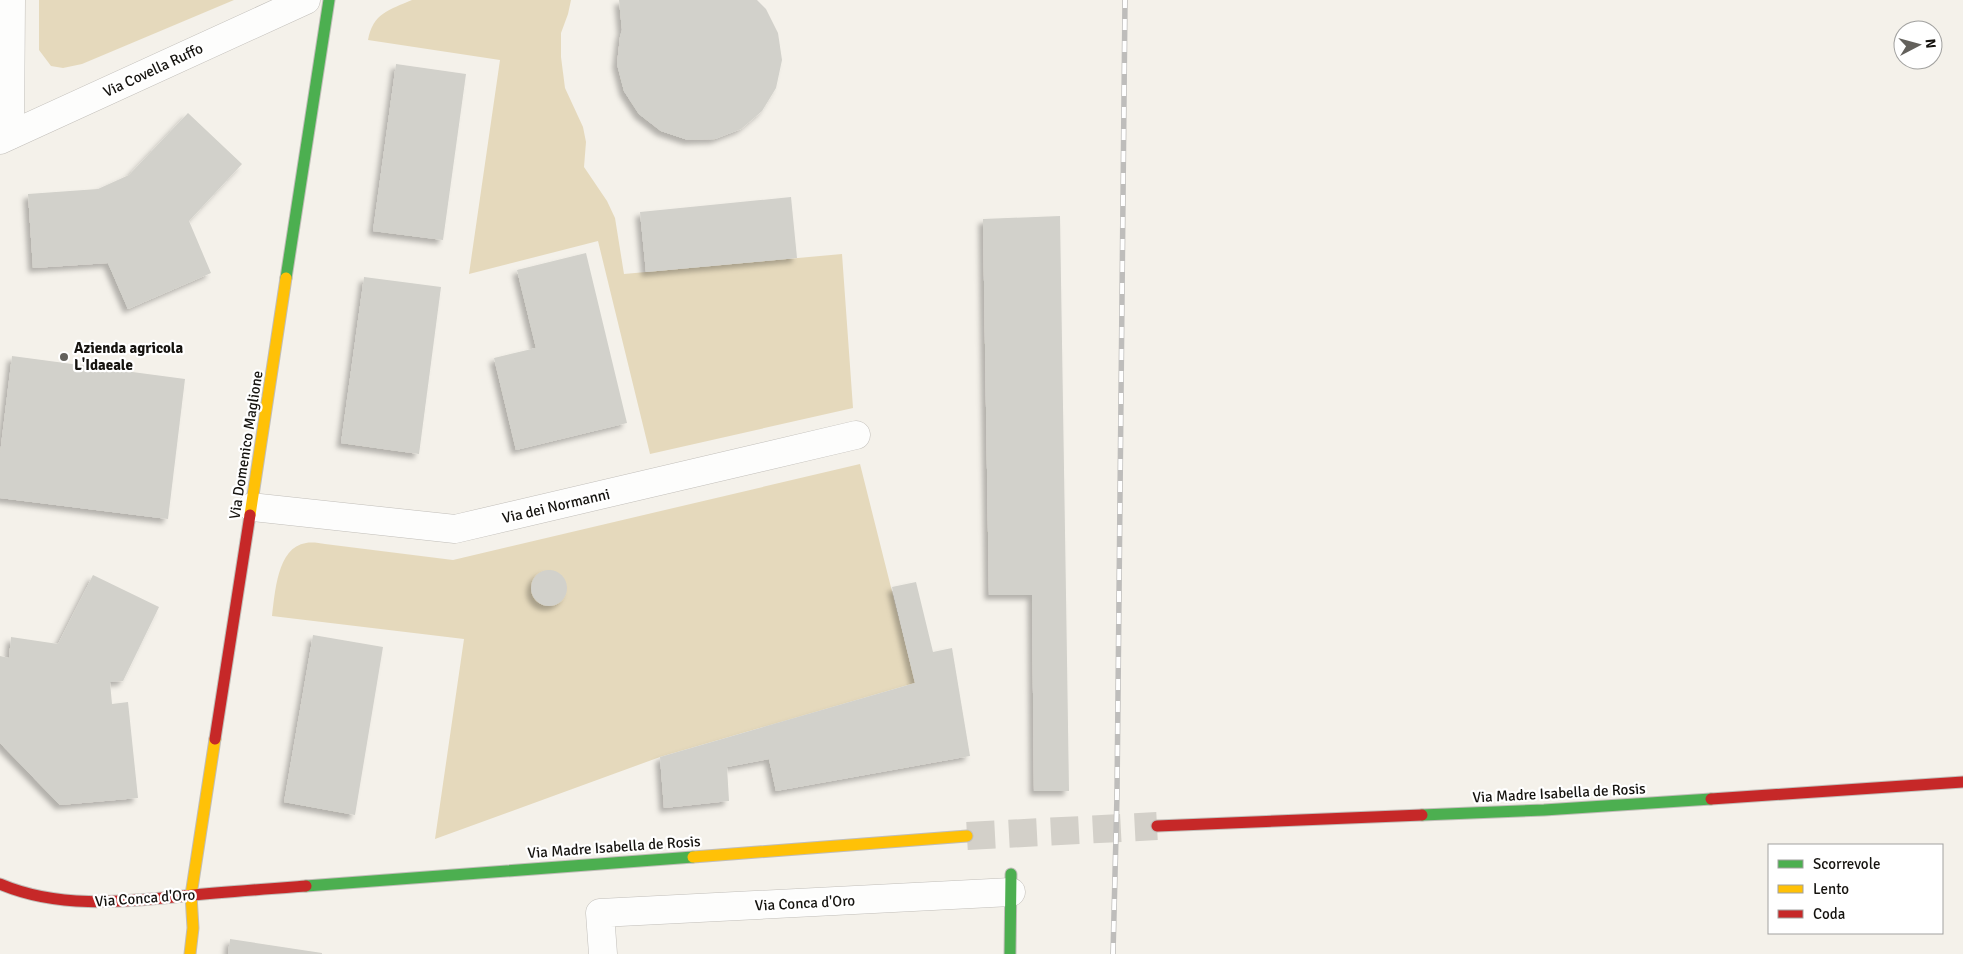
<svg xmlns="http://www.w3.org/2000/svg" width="1963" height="954" font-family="Signika,sans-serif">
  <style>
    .green { fill: #e5d9bc }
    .building { fill: #d2d1cb; filter: url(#shadow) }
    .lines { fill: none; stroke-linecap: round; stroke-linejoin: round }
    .secondary-tunnel { stroke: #d3d0c9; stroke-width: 28; stroke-dasharray: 28 14; stroke-linecap: butt }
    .street-casing { stroke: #c1beb9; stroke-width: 29 }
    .fast-casing { stroke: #c1beb9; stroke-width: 13 }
    .slow-casing { stroke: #c1beb9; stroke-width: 13 }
    .jam-casing { stroke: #c1beb9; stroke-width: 13 }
    .street { stroke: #fdfdfc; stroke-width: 28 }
    .fast { stroke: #4caf50; stroke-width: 11 }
    .slow { stroke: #ffc107; stroke-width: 11 }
    .jam { stroke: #c62828; stroke-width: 11 }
    .rail-casing { stroke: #bebdbb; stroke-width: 5.5 }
    .rail { stroke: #fff; stroke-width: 4; stroke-dasharray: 11; stroke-linecap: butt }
    .poi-dot { fill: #63615c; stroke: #fff; stroke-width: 2 }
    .labels { text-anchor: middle; stroke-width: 4.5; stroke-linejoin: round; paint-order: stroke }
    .street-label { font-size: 15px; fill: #15130f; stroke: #fff }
    .poi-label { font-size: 15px; font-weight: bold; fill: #15130f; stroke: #fff; text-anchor: start }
  </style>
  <defs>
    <filter id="shadow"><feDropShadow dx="-4.5" dy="4.5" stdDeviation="2.5" flood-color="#0004"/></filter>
  </defs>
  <rect width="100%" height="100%" fill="#f4f1ea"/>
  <g class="green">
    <path d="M39,0H234L82,64L63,68L51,66L39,50Z"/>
    <path d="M412,0H571L568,14L561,33V57L565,88L583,127L586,142L584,167L607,201L615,218L624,274L842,254L853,408L650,454L598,241L469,274L500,60L368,40C373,13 389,10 412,0Z"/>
    <path d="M860,464L915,683L660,757L435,839L464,639L272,616C275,594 277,547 306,543C312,542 319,543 325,544L453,560Z"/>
  </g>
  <g class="building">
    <path d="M619,0H757L766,9L778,33L782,60L776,88L762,111L741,129L715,139L688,140L661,131L639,114L624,91L617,64L620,37L622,30Z"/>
    <path d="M396,64L466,74L443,240L373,231Z"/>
    <path d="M188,113L242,164L189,221L211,273L128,309L108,263L33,268L28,194L98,189L129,175Z"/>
    <path d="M791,197L797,258L646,272L640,212Z"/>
    <path d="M1060,216L1066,594L1069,791H1034L1032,595H989L983,219Z"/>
    <path d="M586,253L627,423L516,450L494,358L536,348L517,270Z"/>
    <path d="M364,277L441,287L419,454L341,443Z"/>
    <path d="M12,356L185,379L168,519L0,498V454Z"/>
    <circle cx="549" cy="588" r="18"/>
    <path d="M93,575L159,607L123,681L110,682L112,704L128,702L138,798L60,805L0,743V656L9,658L11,637L58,644Z"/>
    <path d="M916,582L933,652L952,648L970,756L776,791L769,759L727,767L729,801L664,808L660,757L915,683L892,587Z"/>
    <path d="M313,635L383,647L355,815L284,802Z"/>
    <path d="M230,939L322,953V954H228Z"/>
  </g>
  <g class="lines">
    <path class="secondary-tunnel" d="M967,836L1157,826"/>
    <defs>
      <g id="street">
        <path d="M10,135L11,0"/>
        <path d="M0,140L306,0"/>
        <path d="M252,507L455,529L856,435"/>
        <path d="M603,954L600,913L1011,892"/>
      </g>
      <g id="fast">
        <path d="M286,278L329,0"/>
        <path d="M1422,815L1544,810L1711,799"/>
        <path d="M306,886L693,857"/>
        <path d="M1010,954L1011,874"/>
      </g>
      <g id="slow">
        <path d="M250,515L286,278"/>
        <path d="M693,857L967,836"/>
        <path d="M190,954L193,928L191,895L215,739"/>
      </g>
      <g id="jam">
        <path d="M215,739L250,515"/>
        <path d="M1711,799L1963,782"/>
        <path d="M1157,826L1422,815"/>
        <path d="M0,884C59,909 122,902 184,896C225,892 266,889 306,886"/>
      </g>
    </defs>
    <use href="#street" class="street-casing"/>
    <use href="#fast" class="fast-casing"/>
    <use href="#slow" class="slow-casing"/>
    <use href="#jam" class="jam-casing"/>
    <use href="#street" class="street"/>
    <use href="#fast" class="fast"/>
    <use href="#slow" class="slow"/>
    <use href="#jam" class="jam"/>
    <defs>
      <path id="rail" d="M1113,954L1117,795L1125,0"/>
    </defs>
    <use href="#rail" class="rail-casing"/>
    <use href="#rail" class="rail"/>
  </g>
  <circle class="poi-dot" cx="64" cy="357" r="5"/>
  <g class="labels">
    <g class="street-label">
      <text transform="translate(153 70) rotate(-25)" y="5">Via Covella Ruffo</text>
      <text transform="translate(246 445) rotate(-81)" y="5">Via Domenico Maglione</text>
      <text transform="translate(556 506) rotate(-13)" y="5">Via dei Normanni</text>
      <text transform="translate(1559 793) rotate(-3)" y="5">Via Madre Isabella de Rosis</text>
      <text transform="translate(614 847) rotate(-4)" y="5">Via Madre Isabella de Rosis</text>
      <text transform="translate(145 898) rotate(-4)" y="5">Via Conca d'Oro</text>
      <text transform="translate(805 903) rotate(-3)" y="5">Via Conca d'Oro</text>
    </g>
    <g class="poi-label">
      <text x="74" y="353">Azienda agricola<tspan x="74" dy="17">L'Idaeale</tspan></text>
    </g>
  </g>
  <rect x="1768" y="844" width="175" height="90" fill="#ffffff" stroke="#a1a19f"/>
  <rect x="1778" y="860" width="25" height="8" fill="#4caf50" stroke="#a1a19f"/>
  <text x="1813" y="869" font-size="15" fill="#15130f">Scorrevole</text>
  <rect x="1778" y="885" width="25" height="8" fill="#ffc107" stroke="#a1a19f"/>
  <text x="1813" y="894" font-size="15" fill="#15130f">Lento</text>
  <rect x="1778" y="910" width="25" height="8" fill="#c62828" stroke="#a1a19f"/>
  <text x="1813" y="919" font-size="15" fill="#15130f">Coda</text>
  <g transform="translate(1918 45) rotate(84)"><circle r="24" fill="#ffffff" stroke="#a1a19f"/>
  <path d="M0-4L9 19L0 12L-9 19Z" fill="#63615c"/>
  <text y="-8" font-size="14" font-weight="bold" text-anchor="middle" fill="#15130f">N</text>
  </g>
</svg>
